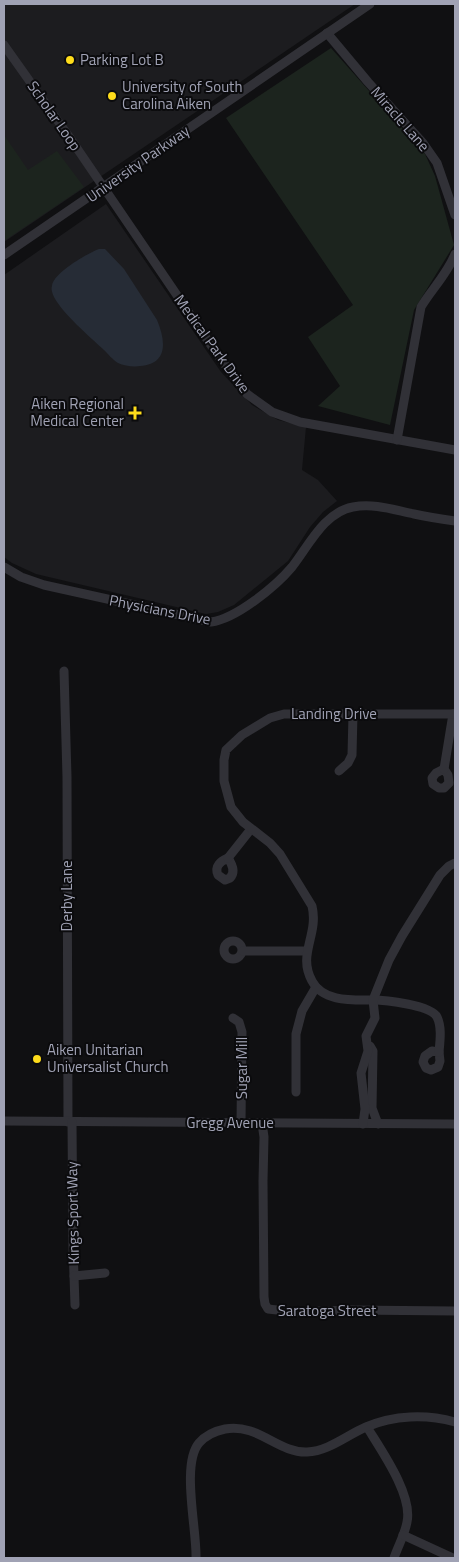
<svg xmlns="http://www.w3.org/2000/svg" width="459" height="1562" font-family="'Titillium Web',sans-serif">
  <style>
    .built { fill: #1c1c1f }
    .green { fill: #1c241e }
    .water { fill: #262c36 }
    .lines { fill: none; stroke-linecap: round; stroke-linejoin: round }
    .minor { stroke: #313137; stroke-width: 9 }
    .poi-dot { fill: #fedc1b; stroke: #0b0b0d; stroke-width: 2 }
    .labels { text-anchor: middle; stroke-width: 4; stroke-linejoin: round; paint-order: stroke }
    .poi-label { font-size: 15px; fill: #a0a2b4; stroke: #0b0b0d; text-anchor: start }
    .street-label { font-size: 15px; fill: #a0a2b4; stroke: #0b0b0d }
  </style>
  <rect width="100%" height="100%" fill="#101012"/>
  <g class="built">
    <path d="M4,4H355L4,242Z"/>
    <path d="M106,204L221,372L252,405L278,420L306,427L302,470L318,480L337,501L323,512L310,527L288,561L234,605L218,612L206,614L36,574L12,563L4,557V275Z"/>
  </g>
  <g class="green">
    <path d="M331,48L425,154L435,176L454,245L414,310L390,425L318,406L340,386L308,337L353,305L226,118Z"/>
    <path d="M4,135L28,170L57,151L84,187L4,241Z"/>
  </g>
  <path class="water" d="M99,249H105L124,269L157,320C166,341 168,364 140,366C134,367 124,366 118,363C113,360 108,354 104,350C89,336 63,314 54,297C52,293 51,289 52,286C53,273 88,253 99,249Z"/>
  <g class="lines">
    <g class="minor">
      <path d="M327,33L368,82L423,143L437,163L455,215"/>
      <path d="M4,45L70,138L217,354L247,394L272,412L300,422L455,450"/>
      <path d="M4,255L370,4"/>
      <path d="M397,440L421,307C431,290 448,273 455,254"/>
      <path d="M4,567L21,577L44,585L211,622C236,619 276,586 292,567C308,547 324,512 353,507C374,503 394,510 414,514C428,517 441,519 455,521"/>
      <path d="M64,671L67,777L68,1122"/>
      <path d="M444,769L448,775L449,783L444,788H439L433,784L432,778L436,773Z"/>
      <path d="M444,769L453,714"/>
      <path d="M339,771L348,763L352,755L353,714"/>
      <path d="M228,858C232,864 236,872 230,878L225,880L218,875C214,866 221,861 228,858Z"/>
      <path d="M228,858L251,829"/>
      <circle cx="233" cy="950" r="9"/>
      <path d="M243,951H307"/>
      <path d="M233,1018L239,1022L242,1032L241,1123"/>
      <path d="M370,1046L373,1051L372,1108L378,1124"/>
      <path d="M432,1051L439,1052L440,1061L438,1067L431,1070L426,1068L423,1062L425,1056Z"/>
      <path d="M439,1052C440,1041 442,1027 437,1017C431,1005 385,1000 372,1000C352,1000 323,1002 312,981C297,954 319,935 312,906L280,854L270,843L243,822L231,807L224,781V760L226,750L242,735L270,718L284,714H455"/>
      <path d="M296,1092V1034L302,1011L316,987"/>
      <path d="M4,1121L455,1124"/>
      <path d="M72,1122L73,1247L75,1305"/>
      <path d="M262,1123L264,1137L263,1181L264,1297L265,1304L268,1309L295,1312L351,1310L455,1311"/>
      <path d="M363,1124L365,1109L361,1073L368,1051L366,1036L375,1018L373,1000L389,960L402,936L440,875L449,866L455,863"/>
      <path d="M74,1276L105,1273"/>
      <path d="M367,1427C381,1450 413,1495 407,1522C405,1534 398,1546 394,1558"/>
      <path d="M403,1535L453,1558"/>
      <path d="M196,1558C197,1530 181,1464 199,1443C206,1435 215,1431 225,1429C258,1423 278,1453 307,1452C329,1451 347,1435 366,1427C394,1415 426,1414 455,1422"/>
    </g>
  </g>
  <g class="poi-dot">
    <circle cx="70" cy="60" r="5"/>
    <circle cx="112" cy="96" r="5"/>
    <path d="M132.5 405.5h5v5h5v5h-5v5h-5v-5h-5v-5h5z"/>
    <circle cx="37" cy="1059" r="5"/>
  </g>
  <g class="labels">
    <g class="poi-label">
      <text x="80" y="65">Parking Lot B</text>
      <text x="122" y="92">University of South<tspan x="122" dy="17">Carolina Aiken</tspan></text>
      <text x="124" y="409" text-anchor="end">Aiken Regional<tspan x="124" dy="17">Medical Center</tspan></text>
      <text x="47" y="1055">Aiken Unitarian<tspan x="47" dy="17">Universalist Church</tspan></text>
    </g>
    <g class="street-label">
      <text transform="translate(54 116) rotate(55)" y="5">Scholar Loop</text>
      <text transform="translate(400 119) rotate(49)" y="5">Miracle Lane</text>
      <text transform="translate(138 164) rotate(-35)" y="5">University Parkway</text>
      <text transform="translate(212 344) rotate(54)" y="5">Medical Park Drive</text>
      <text transform="translate(160 610) rotate(11)" y="5">Physicians Drive</text>
      <text x="334" y="719">Landing Drive</text>
      <text transform="translate(67 896) rotate(-90)" y="5">Derby Lane</text>
      <text transform="translate(242 1068) rotate(-90)" y="5">Sugar Mill</text>
      <text x="230" y="1128">Gregg Avenue</text>
      <text transform="translate(73 1213) rotate(-91)" y="5">Kings Sport Way</text>
      <text x="327" y="1316">Saratoga Street</text>
    </g>
  </g>
  <rect width="459" height="1562" fill="none" stroke="#a0a2b4" stroke-width="10"/>
</svg>
